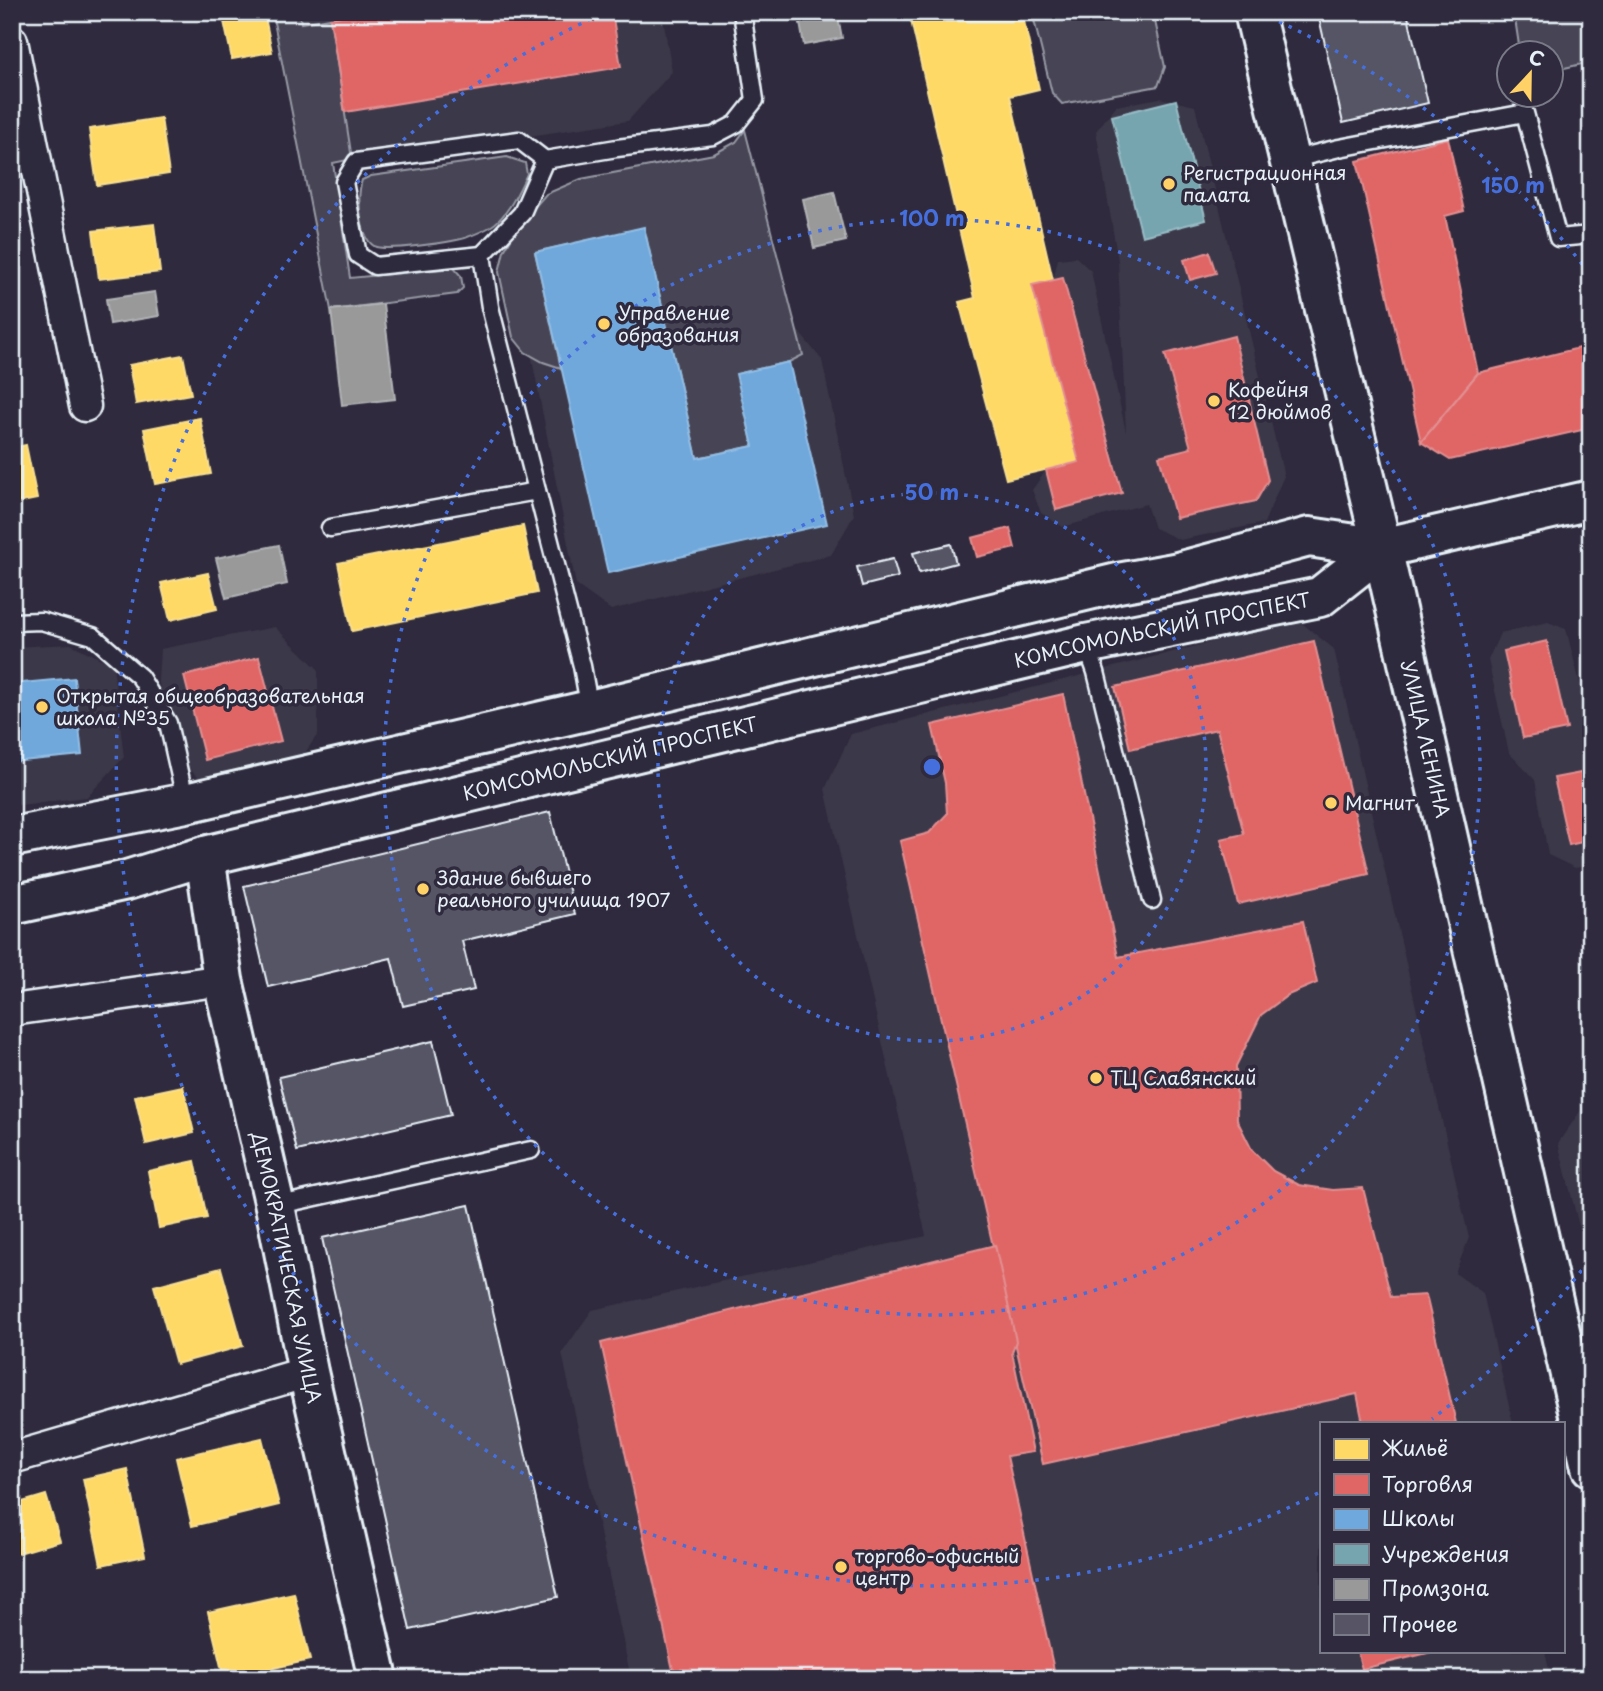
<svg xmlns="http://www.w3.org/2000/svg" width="1603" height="1691" font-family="'Playpen Sans',sans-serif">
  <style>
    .built { fill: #3b3749 }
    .green { fill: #464455; stroke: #979aa6; stroke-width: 2 }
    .homes { fill: #ffd966; stroke: #f8e092; stroke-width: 2 }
    .shops { fill: #e06666; stroke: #e29092; stroke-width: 2 }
    .schools { fill: #6fa8dc; stroke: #93bee4; stroke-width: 2 }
    .public { fill: #76a5af; stroke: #98bcc5; stroke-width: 2 }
    .industry { fill: #999; stroke: #b1b3b6; stroke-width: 2 }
    .building { fill: #575565; stroke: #e8f1f8; stroke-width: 2 }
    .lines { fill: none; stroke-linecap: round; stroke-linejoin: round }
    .service-casing { stroke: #e8f1f8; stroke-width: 21 }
    .minor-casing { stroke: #e8f1f8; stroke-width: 35 }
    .tertiary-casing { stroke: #e8f1f8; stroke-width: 44 }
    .secondary-casing { stroke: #e8f1f8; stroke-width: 44 }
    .primary-casing { stroke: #e8f1f8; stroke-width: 44 }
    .service { stroke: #2f2a3d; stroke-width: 16 }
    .minor { stroke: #2f2a3d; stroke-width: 30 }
    .tertiary { stroke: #2f2a3d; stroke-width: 38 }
    .secondary { stroke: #2f2a3d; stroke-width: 38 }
    .primary { stroke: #2f2a3d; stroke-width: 38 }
    .ring { fill: none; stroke: #466fde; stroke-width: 3.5; stroke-dasharray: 3.5 7 }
    .poi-dot { fill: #ffd166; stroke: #2f2a3d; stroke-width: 2.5 }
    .labels { text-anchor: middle; stroke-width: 7; stroke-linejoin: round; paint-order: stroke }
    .poi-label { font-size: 19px; fill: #e8f1f8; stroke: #2f2a3d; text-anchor: start }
    .street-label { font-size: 19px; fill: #e8f1f8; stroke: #2f2a3d }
    .centre { fill: #466fde; stroke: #2f2a3d; stroke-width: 3.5 }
    .ring-label { font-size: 21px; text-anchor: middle; font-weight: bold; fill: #466fde; stroke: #2f2a3d; stroke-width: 7; stroke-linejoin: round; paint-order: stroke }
  </style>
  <rect width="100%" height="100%" fill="#2f2a3d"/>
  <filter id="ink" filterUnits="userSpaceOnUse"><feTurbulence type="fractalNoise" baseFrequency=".0143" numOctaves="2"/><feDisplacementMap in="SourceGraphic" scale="14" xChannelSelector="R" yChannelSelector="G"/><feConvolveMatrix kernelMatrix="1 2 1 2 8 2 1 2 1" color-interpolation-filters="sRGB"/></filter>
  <g filter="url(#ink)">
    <g class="built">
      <path d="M274,12H662L672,72L628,121L359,162L296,133Z"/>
      <path d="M1160,98L1195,106L1284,476L1264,523L1180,540L1154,528L1146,504L1063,527L1041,513L1032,490L1046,470L1079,461L1032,285L1053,280L1058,259L1076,257L1091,271L1126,432L1118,261L1096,131L1116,106Z"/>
      <path d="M645,185L795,327L822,360L854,515L831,555L611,610L576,585L508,236L533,209Z"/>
      <path d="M1298,620L1334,649L1469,1238L1455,1273L1483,1293L1513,1423H1321V1651H1545L1551,1679H631L562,1353L592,1310L926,1236L825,789L851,734Z"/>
      <path d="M1548,622L1566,629L1591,726V865L1575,868L1548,855L1535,780L1509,753L1488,660L1500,633Z"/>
      <path d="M275,627L318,669V734L296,766L203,781L179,761L158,680L160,649Z"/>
      <path d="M71,644L113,665L124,757L87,797L12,806V647Z"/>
      <path d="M1591,1105V1274L1558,1143L1583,1107Z"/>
    </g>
    <g class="green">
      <path d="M272,12H299L301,23L330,18L352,159L333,163L350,278L454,268L461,276L463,288L457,294L331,310Z"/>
      <path d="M1032,12H1153L1165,67L1158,86L1062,104L1052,93Z"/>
      <path d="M1514,12H1591V62L1551,71L1550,52H1520Z"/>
      <path d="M745,130L803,355L789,362L737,374L753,446L697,458L644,228L535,252L561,368L543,362L525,352L513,337L499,272L504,251L519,225L546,194L581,179L714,154L736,142Z"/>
      <path d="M507,157L525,163L527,174C518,192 508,216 490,227C483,231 473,235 465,238C451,242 385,252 374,246C359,237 357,196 362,180L371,176Z"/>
    </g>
    <g class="homes">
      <path d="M222,12H264L272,52L232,59Z"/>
      <path d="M909,12H1022L1039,89L1010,96L1053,280L1032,285L1079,462L1006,479L959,302L975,298Z"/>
      <path d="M161,118L169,174L97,185L89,129Z"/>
      <path d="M154,224L160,272L99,279L93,231Z"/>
      <path d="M183,355L191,394L136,404L129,365Z"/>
      <path d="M200,418L211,474L155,484L144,429Z"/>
      <path d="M26,445L37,499L12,504V448Z"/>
      <path d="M523,526L537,593L352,631L338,563Z"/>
      <path d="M208,573L217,609L170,620L161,583Z"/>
      <path d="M183,1086L194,1133L146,1144L135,1096Z"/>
      <path d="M195,1161L207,1218L159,1228L148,1171Z"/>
      <path d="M221,1268L243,1346L176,1364L154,1286Z"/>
      <path d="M262,1438L279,1505L192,1526L176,1458Z"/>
      <path d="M127,1469L145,1556L101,1565L83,1479Z"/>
      <path d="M46,1495L60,1541L12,1555V1505Z"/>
      <path d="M294,1593L310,1660L224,1679L208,1612Z"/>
    </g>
    <g class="shops">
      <path d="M365,12H612L621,67L345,112L330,18Z"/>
      <path d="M1448,138L1464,211L1445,216L1478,373L1421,442L1357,161Z"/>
      <path d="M1209,252L1216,273L1190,280L1184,260Z"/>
      <path d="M1063,278L1122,493L1056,510L1046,470L1079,462L1032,285Z"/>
      <path d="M1234,336L1268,480L1256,501L1176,518L1159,456L1191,448L1165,354Z"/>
      <path d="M1591,345V428L1450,460L1421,442L1478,373Z"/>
      <path d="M1010,528L1015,548L977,557L972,538Z"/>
      <path d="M1314,641L1369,874L1238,904L1221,839L1244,834L1217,729L1130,749L1115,687Z"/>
      <path d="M1547,641L1567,729L1523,738L1504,651Z"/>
      <path d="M259,657L281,741L205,760L184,676Z"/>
      <path d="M1063,694L1118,957L1303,921L1317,983L1288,995L1261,1015L1236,1066L1237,1120L1252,1150L1273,1171L1299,1185L1333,1190L1363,1188L1391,1297L1426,1295L1456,1423H1363L1357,1394L1043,1464L900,841L929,833L947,814L945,783L932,725Z"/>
      <path d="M1591,771V840L1569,845L1554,778Z"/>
      <path d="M995,1245L1016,1341L1012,1352L1033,1452L1007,1456L1056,1679H675L601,1343Z"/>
      <path d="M1357,1651H1436L1362,1669Z"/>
    </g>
    <g class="schools">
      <path d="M644,227L697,458L753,446L736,374L789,362L827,524L608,573L535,252Z"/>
      <path d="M74,678L82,755L12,762V684Z"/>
    </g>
    <path class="public" d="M1176,100L1206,220L1142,236L1112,116Z"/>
    <g class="industry">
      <path d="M798,12H837L842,38L804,45Z"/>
      <path d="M834,192L846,241L814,248L803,199Z"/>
      <path d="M155,292L159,316L110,324L106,299Z"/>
      <path d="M383,304L395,399L342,405L331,310Z"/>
      <path d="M279,545L287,584L226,598L216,558Z"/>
    </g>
    <g class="building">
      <path d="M1344,12H1407L1428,103L1343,123L1319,18Z"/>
      <path d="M951,544L956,563L919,573L913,553Z"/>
      <path d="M893,559L898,577L862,586L857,567Z"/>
      <path d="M550,812L575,914L462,941L474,990L403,1006L391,958L268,987L244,886Z"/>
      <path d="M433,1041L451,1115L297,1151L279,1077Z"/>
      <path d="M469,1205L558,1597L410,1630L322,1238Z"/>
    </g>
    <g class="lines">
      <defs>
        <g id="service">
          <path d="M1290,160L1339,148L1525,113L1558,238L1591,235"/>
          <path d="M482,255L375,266L358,255L344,182L356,162L519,140L545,160"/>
          <path d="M330,528L537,491"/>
          <path d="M12,622L41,621L93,636L140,677L168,723L186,803"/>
          <path d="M1086,644L1096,672L1152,900"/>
          <path d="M590,710L582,666L490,307L482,255L522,213L545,160L617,148L713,136L736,124L755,100L742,12"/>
          <path d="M275,1206L531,1150"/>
        </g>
        <g id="minor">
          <path d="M12,41L85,406"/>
          <path d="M12,1010L223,980"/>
          <path d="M12,1458L308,1372"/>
        </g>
        <g id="tertiary">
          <path id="s1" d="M205,856L223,980L275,1206L308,1372L378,1679"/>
        </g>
        <path id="secondary" d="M1254,12L1382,548"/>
        <g id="primary">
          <path id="s2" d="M1382,548L1591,1467"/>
          <path d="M12,837L186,803L590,710L1118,583L1174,573L1309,537L1382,548L1591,500"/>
          <path id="s3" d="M12,905L127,880L205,856L1086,644L1320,597L1382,548"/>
        </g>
      </defs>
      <use href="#service" class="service-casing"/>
      <use href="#minor" class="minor-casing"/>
      <use href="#tertiary" class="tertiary-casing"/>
      <use href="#secondary" class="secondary-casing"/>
      <use href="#primary" class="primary-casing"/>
      <use href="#service" class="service"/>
      <use href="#minor" class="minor"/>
      <use href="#tertiary" class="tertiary"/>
      <use href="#secondary" class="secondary"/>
      <use href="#primary" class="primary"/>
    </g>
  </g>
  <g class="ring">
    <circle cx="932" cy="767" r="274"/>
    <circle cx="932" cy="767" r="548"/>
    <path d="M1588 1262A822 822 0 0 1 1432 1419M1318 1493A822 822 0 1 1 604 13M1260 13A822 822 0 0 1 1588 272"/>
  </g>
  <g class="poi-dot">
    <circle cx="1169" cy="184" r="7"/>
    <circle cx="604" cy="324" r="7"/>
    <circle cx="1214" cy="401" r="7"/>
    <circle cx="42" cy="707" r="7"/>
    <circle cx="1331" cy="803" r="7"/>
    <circle cx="423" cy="889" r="7"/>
    <circle cx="1096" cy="1078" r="7"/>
    <circle cx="841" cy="1567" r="7"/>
  </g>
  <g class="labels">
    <g class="poi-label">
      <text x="1183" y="180">Регистрационная<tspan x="1183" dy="22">палата</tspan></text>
      <text x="618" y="320">Управление<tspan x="618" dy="22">образования</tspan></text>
      <text x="1228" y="397">Кофейня<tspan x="1228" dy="22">12 дюймов</tspan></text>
      <text x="56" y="703">Открытая общеобразовательная<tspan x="56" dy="22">школа №35</tspan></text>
      <text x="1345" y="810">Магнит</text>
      <text x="437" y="885">Здание бывшего<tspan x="437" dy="22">реального училища 1907</tspan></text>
      <text x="1110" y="1085">ТЦ Славянский</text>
      <text x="855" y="1563">торгово-офисный<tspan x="855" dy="22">центр</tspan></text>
    </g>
    <g class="street-label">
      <text dy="7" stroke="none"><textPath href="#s3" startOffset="1183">КОМСОМОЛЬСКИЙ ПРОСПЕКТ</textPath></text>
      <text dy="7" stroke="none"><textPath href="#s2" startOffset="196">УЛИЦА ЛЕНИНА</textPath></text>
      <text dy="7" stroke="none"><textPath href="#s3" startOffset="616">КОМСОМОЛЬСКИЙ ПРОСПЕКТ</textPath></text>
      <text dy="7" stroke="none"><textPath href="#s1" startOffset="420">ДЕМОКРАТИЧЕСКАЯ УЛИЦА</textPath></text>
    </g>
  </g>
  <circle cx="932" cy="767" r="10" class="centre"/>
  <g class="ring-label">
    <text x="1513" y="193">150 m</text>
    <text x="932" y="226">100 m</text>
    <text x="932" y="500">50 m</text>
  </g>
  <rect width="1603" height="1691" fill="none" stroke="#2f2a3d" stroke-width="42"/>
  <rect x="21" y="21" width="1561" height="1649" fill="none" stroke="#e8f1f8" stroke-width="2.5" filter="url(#ink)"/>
  <rect x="1320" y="1422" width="245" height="231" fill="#2f2a3d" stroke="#797a88" stroke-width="2"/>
  <rect x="1334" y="1439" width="35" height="21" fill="#ffd966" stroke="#797a88" stroke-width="2"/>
  <text x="1382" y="1456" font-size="21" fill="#e8f1f8">Жильё</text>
  <rect x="1334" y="1474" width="35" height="21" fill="#e06666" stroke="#797a88" stroke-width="2"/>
  <text x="1382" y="1492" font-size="21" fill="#e8f1f8">Торговля</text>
  <rect x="1334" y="1509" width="35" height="21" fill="#6fa8dc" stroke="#797a88" stroke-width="2"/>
  <text x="1382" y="1526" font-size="21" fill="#e8f1f8">Школы</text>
  <rect x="1334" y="1544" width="35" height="21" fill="#76a5af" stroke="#797a88" stroke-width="2"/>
  <text x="1382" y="1562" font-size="21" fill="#e8f1f8">Учреждения</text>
  <rect x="1334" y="1579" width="35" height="21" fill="#999999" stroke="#797a88" stroke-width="2"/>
  <text x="1382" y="1596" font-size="21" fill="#e8f1f8">Промзона</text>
  <rect x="1334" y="1614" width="35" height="21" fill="#575565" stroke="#797a88" stroke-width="2"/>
  <text x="1382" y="1632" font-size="21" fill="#e8f1f8">Прочее</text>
  <g transform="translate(1530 74) rotate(22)"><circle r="33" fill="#2f2a3d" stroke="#797a88" stroke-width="2"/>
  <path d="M0-5L12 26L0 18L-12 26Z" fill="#ffd166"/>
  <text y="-10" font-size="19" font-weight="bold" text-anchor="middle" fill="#e8f1f8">С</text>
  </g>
</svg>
